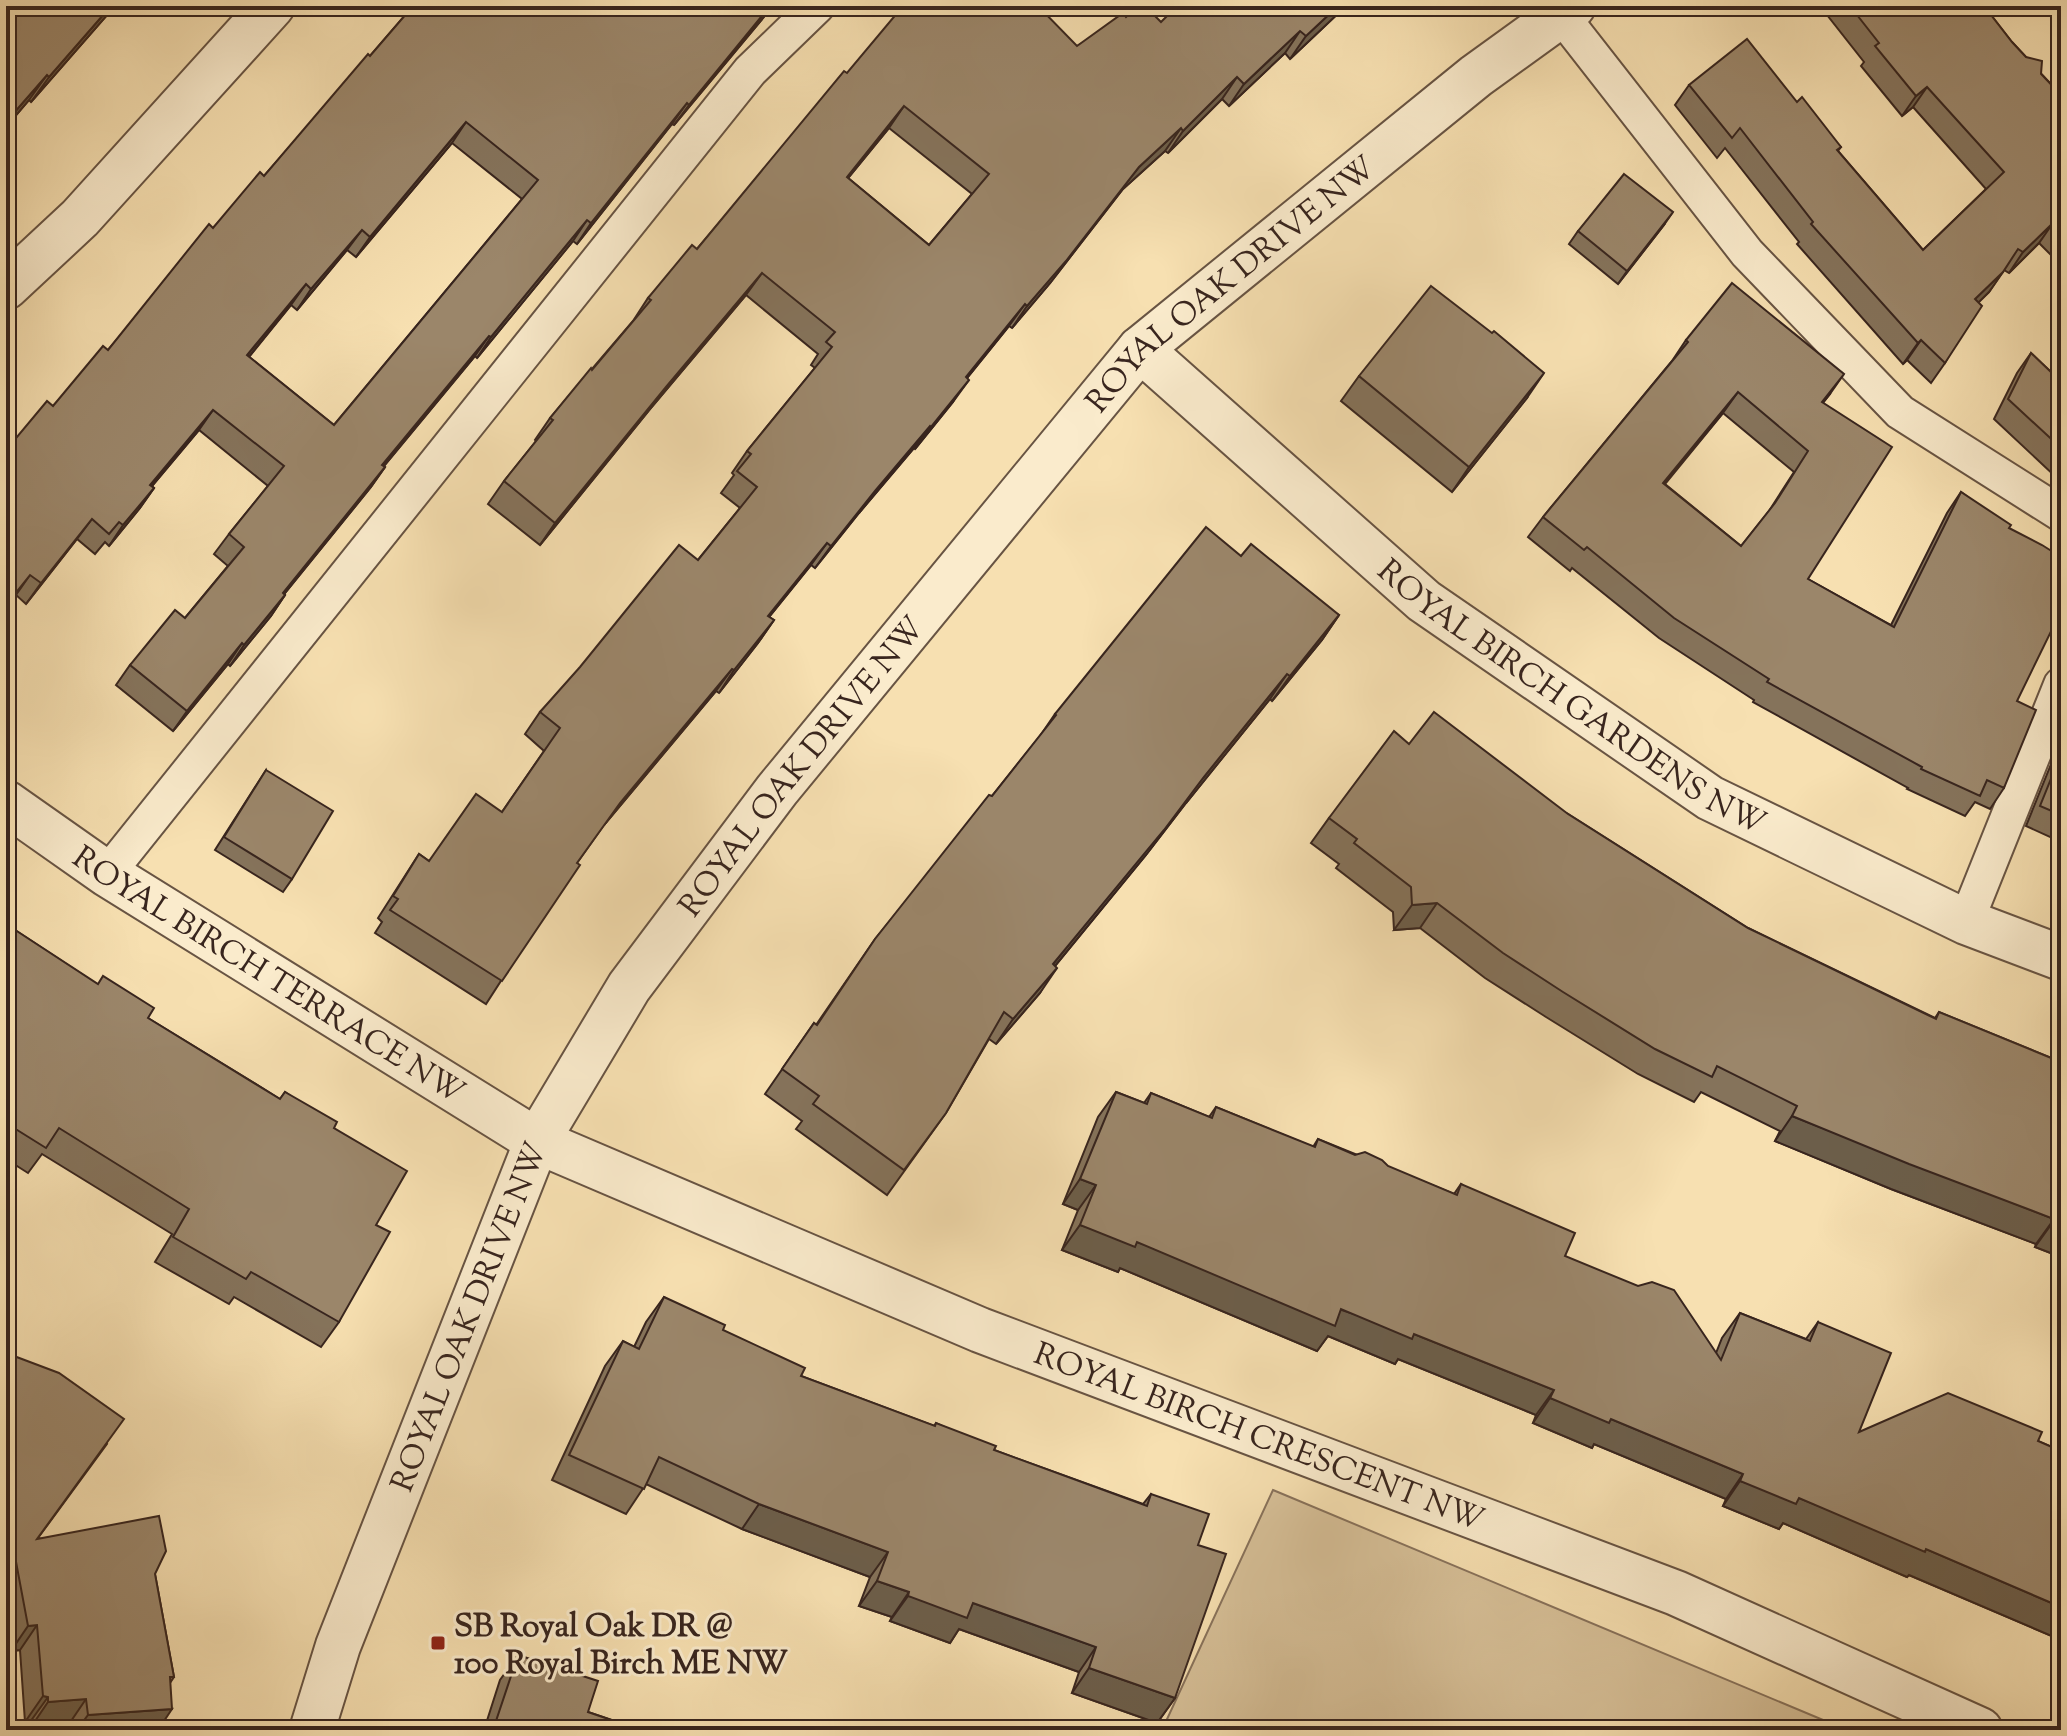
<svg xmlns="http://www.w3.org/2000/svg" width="2067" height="1736" font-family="'Sorts Mill Goudy',serif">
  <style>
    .green { fill: #d7c098; stroke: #88725b; stroke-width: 2 }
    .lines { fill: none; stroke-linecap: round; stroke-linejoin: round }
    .service-casing { stroke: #685443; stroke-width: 38 }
    .minor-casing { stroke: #685443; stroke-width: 48 }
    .tertiary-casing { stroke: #685443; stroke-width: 48 }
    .service { stroke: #faebcc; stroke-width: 34 }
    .minor { stroke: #faebcc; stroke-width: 44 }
    .tertiary { stroke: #faebcc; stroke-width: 44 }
    .wall { fill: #85735b; stroke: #38251e; stroke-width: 2; fill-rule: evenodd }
    .shaded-wall { fill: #6c5e4a; stroke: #38251e; stroke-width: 2 }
    .building { fill: #9b866a; stroke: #38251e; stroke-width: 2; fill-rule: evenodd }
    .poi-dot { fill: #8f2418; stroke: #faebcc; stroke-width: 3 }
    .labels { text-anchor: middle; stroke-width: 6; stroke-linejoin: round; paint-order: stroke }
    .street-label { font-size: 32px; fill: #38251e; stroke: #faebcc }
    .poi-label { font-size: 32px; font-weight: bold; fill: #38251e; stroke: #faebcc; text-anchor: start }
  </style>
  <rect width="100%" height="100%" fill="#f7e0b1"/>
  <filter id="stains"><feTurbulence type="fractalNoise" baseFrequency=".0025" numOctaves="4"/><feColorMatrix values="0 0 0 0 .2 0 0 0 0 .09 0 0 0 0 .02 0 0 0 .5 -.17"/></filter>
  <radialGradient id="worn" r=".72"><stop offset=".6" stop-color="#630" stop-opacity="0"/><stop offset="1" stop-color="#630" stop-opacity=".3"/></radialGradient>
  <path class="green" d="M1273,1490L1847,1730H1162Z"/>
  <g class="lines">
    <defs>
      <g id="service">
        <path d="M1561,15L1747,253L1900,412L2061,514"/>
        <path d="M107,874L750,71L817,6"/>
        <path d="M1966,922L2061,685"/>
      </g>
      <g id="minor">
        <path d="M6,287L80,218L272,6"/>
        <path id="s1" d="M1140,349L1424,601L1710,798L1966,922L2061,958"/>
        <path id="s2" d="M6,803L107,874L537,1141L980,1330L1676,1593L1980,1730"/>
      </g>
      <g id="tertiary">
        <path id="s3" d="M312,1730L338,1646L537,1141L629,987L777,790L1140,349L1476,76L1573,6"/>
      </g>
    </defs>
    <use href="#service" class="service-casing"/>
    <use href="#minor" class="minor-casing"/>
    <use href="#tertiary" class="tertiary-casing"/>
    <use href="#service" class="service"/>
    <use href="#minor" class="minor"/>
    <use href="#tertiary" class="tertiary"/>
  </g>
  <g class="wall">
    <path d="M6,6H115L31,102L29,100L6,127Z"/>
    <path d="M413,6H773L674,125L672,124L577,244L573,241L477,358L475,356L384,466L385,467L371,487L284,594L285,595L271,616L230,666L228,664L173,731L116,685L130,665L185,618L228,566L214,554L229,534L268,486L199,430L152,486L154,488L140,508L109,546L105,542L95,554L77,539L26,604L16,595L53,406L108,350L213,228L264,176L370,56ZM452,143L522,199L334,425L249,357L291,305L297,310L347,250L356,257Z"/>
    <path d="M1346,6L1290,59L1285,53L1229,106L1222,99L1168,153L1165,151L1123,189L1050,283L1012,328L1009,326L967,378L953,402L915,449L914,448L859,513L815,568L811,565L769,617L774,620L758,643L719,693L716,691L604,825L577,863L486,1004L375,933L382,922L378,918L419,854L429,861L502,812L544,751L525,734L540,712L698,560L740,508L721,493L734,475L732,473L747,451L815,368L811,365L818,354L746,295L650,409L540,545L488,504L504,481L536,441L535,440L550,418L633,321L648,298L697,249L847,73L1077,46L1126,17L1161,22ZM889,128L972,194L929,245L848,178Z"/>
    <path d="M1350,6H1361L1355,11Z"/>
    <path d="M1820,6H1984L2012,42L2061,95V265L2039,243L2009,273L2004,270L1989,292L1978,302L1945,363L1931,383L1907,360L1903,364L1797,244L1799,242L1725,148L1717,158L1675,105L1689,85L1797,102L1841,147L1838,151L1923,250L1986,189L1913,107L1902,116L1861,66L1864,62Z"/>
    <path d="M1664,225L1618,284L1569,244L1578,231Z"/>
    <path d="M1686,340L1830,394L1823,403L1808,579L1891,625L1947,513L1961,492L2009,528L2017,701L2004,788L1990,809L1975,802L1965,816L1907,789L1908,788L1753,702L1754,700L1659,638L1572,568L1570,571L1528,537L1543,517L1672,361ZM1723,413L1794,472L1769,511L1741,546L1665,484Z"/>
    <path d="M2031,353L2052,373L2061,363V477L2058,479L1994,419L2017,373Z"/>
    <path d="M1359,376L1527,398L1452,492L1341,401Z"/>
    <path d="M1241,556L1339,615L1322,640L1272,701L1270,699L1186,803L1146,855L1055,966L1040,993L996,1044L989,1039L946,1113L887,1195L796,1129L802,1121L765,1094L814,1023L816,1025L875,939L992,796L1040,736L1055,714Z"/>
    <path d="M2061,742V842L2026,826L2058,747Z"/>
    <path d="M1409,744L1568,814L1748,928L1935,1018L1939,1012L2061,1062V1257L2035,1247L2036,1244L1891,1189L1775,1141L1780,1131L1701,1092L1694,1102L1638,1074L1546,1017L1485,978L1420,928L1394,930L1393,912L1336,868L1339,864L1311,843L1329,818Z"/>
    <path d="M266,770L292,879L283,892L215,850Z"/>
    <path d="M6,924L148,1018L280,1099L285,1092L334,1128L376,1225L339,1322L321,1347L234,1297L229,1304L155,1262L172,1234L42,1154L28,1173L6,1159Z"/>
    <path d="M1116,1092L1144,1103L1151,1093L1209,1117L1216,1107L1313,1147L1318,1139L1454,1194L1461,1184L1565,1256L1716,1353L1722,1338L1740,1313L1806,1339L1818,1322L1859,1432L2038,1441L2061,1451V1640L1909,1575L1907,1577L1783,1523L1779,1529L1723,1506L1726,1499L1594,1444L1592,1448L1533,1423L1536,1415L1398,1359L1395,1364L1328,1336L1317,1351L1120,1268L1118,1272L1062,1250L1078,1210L1063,1204L1098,1117Z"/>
    <path d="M664,1297L801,1376L934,1426L936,1423L994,1450L1143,1504L1151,1494L1198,1545L1175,1698L1157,1723L1072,1693L1079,1672L959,1629L950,1643L890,1621L892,1617L859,1606L870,1577L742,1529L646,1484L626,1514L552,1480L605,1366L623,1341L634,1347L646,1322Z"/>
    <path d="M6,1353L107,1444L38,1538L155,1574L174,1677L170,1683L158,1730H69V1724L31,1727L30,1722H25L20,1650L11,1651L6,1627Z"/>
    <path d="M518,1655L588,1712L641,1730H484L500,1680Z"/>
  </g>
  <g class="shaded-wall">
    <path d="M111,6H115L31,102L49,77Z"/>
    <path d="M770,6H773L674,125L689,105Z"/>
    <path d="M1338,6H1346L1290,59L1306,36Z"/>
    <path d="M1300,31L1285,53L1229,106L1244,84Z"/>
    <path d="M47,75L29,100L6,127V122Z"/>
    <path d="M1237,77L1222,99L1168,153L1183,131Z"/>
    <path d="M1927,87L1913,107L1902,116L1916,96Z"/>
    <path d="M687,103L672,124L577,244L591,223Z"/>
    <path d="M904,106L889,128L831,199L847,177Z"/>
    <path d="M466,122L452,143L356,257L370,237Z"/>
    <path d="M1181,128L1165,151L1123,189L1050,283L1012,328L1027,306L1139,167Z"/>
    <path d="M1673,212L1664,225L1618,284L1627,271Z"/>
    <path d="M587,220L573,241L477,358L491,337Z"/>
    <path d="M2053,223L2039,243L2009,273L2023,252Z"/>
    <path d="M362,230L347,250L297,310L311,289Z"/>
    <path d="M2003,272L1989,292L1961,320L1975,299Z"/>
    <path d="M762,273L746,295L650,409L540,545L555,523L666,387Z"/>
    <path d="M306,284L291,305L233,376L247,355Z"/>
    <path d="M1025,304L1009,326L950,399L966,377Z"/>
    <path d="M489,336L475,356L368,485L382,465Z"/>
    <path d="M1921,340L1907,360L1903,364L1918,343Z"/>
    <path d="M1544,373L1527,398L1452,492L1469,467Z"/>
    <path d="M1844,374L1830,394L1807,422L1822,402Z"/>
    <path d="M969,380L953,402L915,449L931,427Z"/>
    <path d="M1738,392L1723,413L1648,503L1663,483Z"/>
    <path d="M213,410L199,430L136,505L150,485Z"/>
    <path d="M930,426L914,448L859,513L815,568L831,546L875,491Z"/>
    <path d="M385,467L371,487L268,614L283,593Z"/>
    <path d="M154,488L140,508L109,546L123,525Z"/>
    <path d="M92,519L77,539L26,604L41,583Z"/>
    <path d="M827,543L811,565L752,638L768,616Z"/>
    <path d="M30,575L16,595L6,608V605Z"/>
    <path d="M285,595L271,616L230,666L244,645Z"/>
    <path d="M1339,615L1322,640L1272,701L1290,676Z"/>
    <path d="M774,620L758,643L719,693L734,670Z"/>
    <path d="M242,643L228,664L173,731L187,711Z"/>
    <path d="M732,669L716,691L604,825L620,803Z"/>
    <path d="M1287,674L1270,699L1186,803L1146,855L1036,989L1053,964Z"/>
    <path d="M1437,903L1420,928L1394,930L1412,905Z"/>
    <path d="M1057,968L1040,993L996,1044L1013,1019Z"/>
    <path d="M1792,1116L2054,1219L2036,1244L1891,1189L1775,1141Z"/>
    <path d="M1080,1179L1096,1185L1078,1210L1063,1204Z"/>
    <path d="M2053,1222L2061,1225V1257L2035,1247Z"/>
    <path d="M1080,1225L1137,1242L1414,1334L1554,1390L1536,1415L1398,1359L1395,1364L1328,1336L1317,1351L1120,1268L1118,1272L1062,1250Z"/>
    <path d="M1550,1398L1611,1419L1743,1474L1726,1499L1594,1444L1592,1448L1533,1423Z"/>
    <path d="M1740,1481L1799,1498L1926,1549L2061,1607V1640L1909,1575L1907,1577L1783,1523L1779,1529L1723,1506Z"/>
    <path d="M759,1504L888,1552L870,1577L742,1529Z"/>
    <path d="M877,1581L909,1592L892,1617L859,1606Z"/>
    <path d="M908,1596L973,1603L1096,1647L1079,1672L959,1629L950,1643L890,1621Z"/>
    <path d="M37,1625L20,1650L11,1651L28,1626Z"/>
    <path d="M1089,1668L1175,1698L1157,1723L1072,1693Z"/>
    <path d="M43,1696L48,1697L30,1722H25Z"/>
    <path d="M86,1699L69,1724L31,1727L48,1702Z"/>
    <path d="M172,1709L158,1730H77L88,1715Z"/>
  </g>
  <g class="building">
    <path d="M6,6H111L49,77L47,75L6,122Z"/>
    <path d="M413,6H770L689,105L687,103L591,223L587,220L491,337L489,336L382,465L385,467L283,593L285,595L244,645L242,643L187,711L130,665L175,610L185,618L244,547L229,534L284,466L213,410L150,485L154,488L123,525L119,522L109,534L92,519L41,583L30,575L6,605V450L47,401L53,406L103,346L108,350L209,224L213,228L260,172L264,176L368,54L370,56ZM466,122L538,180L334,425L247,355L306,284L311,289L362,230L370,237Z"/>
    <path d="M903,6H1038L1077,46L1123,13L1126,17L1138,6H1145L1161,22L1177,6H1338L1306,36L1300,31L1244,84L1237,77L1183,131L1181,128L1139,167L1066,261L1027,306L1025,304L966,377L969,380L931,427L930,426L875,491L831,546L827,543L768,616L774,620L734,670L732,669L620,803L577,863L580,865L502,981L390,910L398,899L393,896L419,854L429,861L476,794L502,812L560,728L540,712L580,667L679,545L698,560L757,487L737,471L751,454L747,451L832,347L826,342L835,332L762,273L666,387L555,523L504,481L553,420L550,418L591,368L592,370L651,300L648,298L692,245L697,249L844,71L847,73ZM904,106L989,174L929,245L847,177Z"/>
    <path d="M1850,6H1984L2012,42L2026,57L2042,61L2041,74L2061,95V231L2053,223L2023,252L2018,249L2003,272L1975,299L1982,306L1945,363L1921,340L1918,343L1811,224L1813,222L1740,128L1732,138L1689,85L1747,39L1797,102L1802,97L1841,147L1837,150L1923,250L2004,172L1927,87L1916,96L1875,46L1879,43Z"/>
    <path d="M1624,174L1673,212L1627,271L1578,231Z"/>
    <path d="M1732,283L1844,374L1822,402L1892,447L1808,579L1894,627L1961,492L2011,525L2009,528L2042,545L2061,557V611L2017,701L2036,710L2004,788L1987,780L1980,796L1921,769L1922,767L1767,682L1769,679L1674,618L1587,547L1584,550L1543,517L1688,342L1686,340ZM1738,392L1808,451L1775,503L1741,546L1663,483Z"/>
    <path d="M1431,286L1492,333L1494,331L1544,373L1469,467L1359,376Z"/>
    <path d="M2031,353L2052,373L2061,363V448L2008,399Z"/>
    <path d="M1206,527L1241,556L1251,544L1339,615L1290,676L1287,674L1203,778L1164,830L1053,964L1057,968L1013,1019L1004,1012L946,1113L904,1170L813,1104L819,1096L782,1069L814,1023L817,1025L875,939L989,795L992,796L1056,715L1055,714Z"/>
    <path d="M1434,712L1568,814L1748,928L1936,1019L1939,1012L2061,1062V1225L2053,1222L2054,1219L1909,1164L1792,1116L1797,1106L1717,1066L1712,1077L1655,1049L1563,992L1503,953L1437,903L1412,905L1411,887L1354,843L1357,839L1329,818L1394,731L1409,744Z"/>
    <path d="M2061,754V815L2040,806Z"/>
    <path d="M266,770L333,811L292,879L224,837Z"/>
    <path d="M6,924L98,984L103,976L154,1008L148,1018L280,1099L285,1092L337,1122L334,1128L407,1171L376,1225L390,1232L339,1322L251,1272L246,1279L173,1237L189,1209L59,1128L46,1148L6,1123Z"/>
    <path d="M1116,1092L1147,1104L1151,1093L1212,1118L1216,1107L1315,1147L1318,1139L1355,1155L1365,1152L1382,1160L1388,1166L1457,1195L1461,1184L1575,1233L1565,1256L1638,1286L1652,1282L1674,1290L1721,1360L1740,1313L1810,1341L1818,1322L1891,1353L1859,1432L1948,1393L2042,1432L2038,1441L2061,1451V1607L1926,1549L1925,1552L1799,1498L1796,1504L1740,1481L1743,1474L1611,1419L1609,1423L1550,1398L1554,1390L1414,1334L1412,1339L1341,1309L1335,1326L1137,1242L1135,1247L1080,1225L1096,1185L1080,1179Z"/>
    <path d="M664,1297L725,1325L723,1330L805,1368L801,1376L935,1426L936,1423L996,1446L994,1450L1147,1506L1151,1494L1209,1514L1198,1545L1226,1554L1175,1698L1089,1668L1096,1647L973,1603L967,1618L908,1596L909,1592L877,1581L888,1552L759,1504L659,1457L644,1489L569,1455L623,1341L639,1349Z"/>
    <path d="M6,1353L59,1373L124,1419L37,1539L159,1516L166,1551L155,1574L174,1677H170L172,1709L88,1715L86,1699L48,1702V1697L43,1696L37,1625L28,1626L14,1551L6,1545Z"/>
    <path d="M518,1655L598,1681L588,1712L641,1730H493Z"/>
  </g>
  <rect class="poi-dot" x="430" y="1635" width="16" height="16" rx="4"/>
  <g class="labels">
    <g class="street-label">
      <text dy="11" stroke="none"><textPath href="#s3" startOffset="1738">ROYAL OAK DRIVE NW</textPath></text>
      <text dy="11" stroke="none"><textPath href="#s1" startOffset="556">ROYAL BIRCH GARDENS NW</textPath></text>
      <text dy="11" stroke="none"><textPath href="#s3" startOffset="1090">ROYAL OAK DRIVE NW</textPath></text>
      <text dy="11" stroke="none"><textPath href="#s2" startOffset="314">ROYAL BIRCH TERRACE NW</textPath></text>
      <text dy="11" stroke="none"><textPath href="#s3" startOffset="442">ROYAL OAK DRIVE NW</textPath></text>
      <text dy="11" stroke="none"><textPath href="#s2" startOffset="1410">ROYAL BIRCH CRESCENT NW</textPath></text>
    </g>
    <g class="poi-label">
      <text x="454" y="1636">SB Royal Oak DR @<tspan x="454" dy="37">100 Royal Birch ME NW</tspan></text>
    </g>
  </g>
  <rect width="2067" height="1736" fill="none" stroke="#f7e0b1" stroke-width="32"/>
  <rect x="8" y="8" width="2051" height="1720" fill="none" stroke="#38251e" stroke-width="4"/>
  <rect x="16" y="16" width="2035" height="1704" fill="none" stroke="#38251e" stroke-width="2"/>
  <rect width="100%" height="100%" filter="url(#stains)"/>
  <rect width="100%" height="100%" fill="url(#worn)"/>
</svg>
